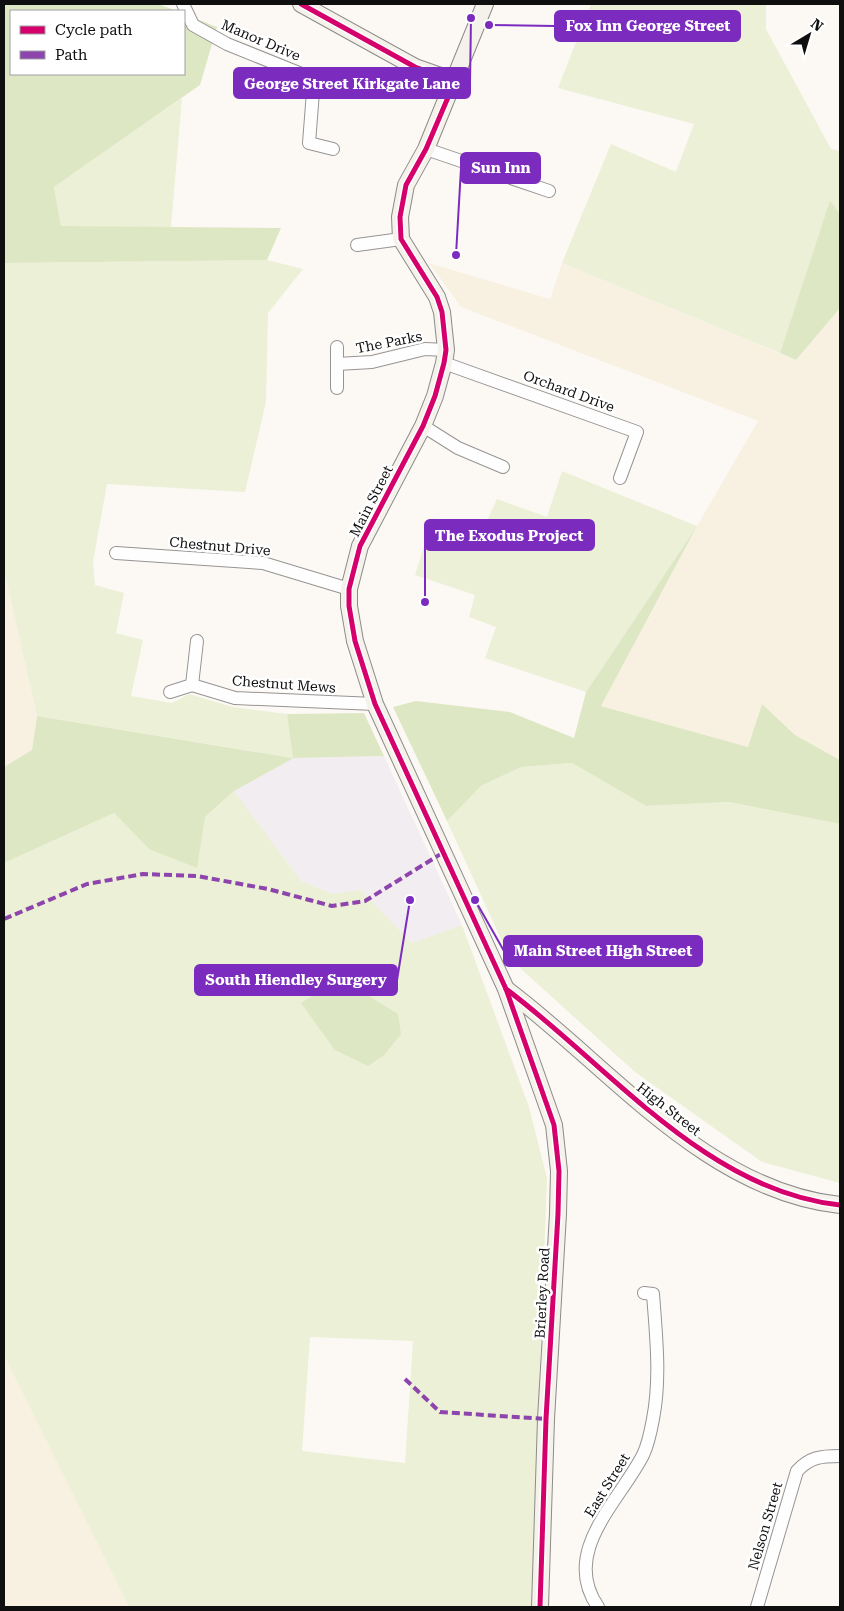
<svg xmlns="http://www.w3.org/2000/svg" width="844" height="1611" font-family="'Roboto Serif',serif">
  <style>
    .industrial { fill: #f2edf1 }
    .farmland { fill: #f8f1e2 }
    .green { fill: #ebf0d6; fill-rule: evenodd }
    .forest { fill: #dee7c4 }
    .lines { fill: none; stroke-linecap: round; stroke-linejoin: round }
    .street-casing { stroke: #969493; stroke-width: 14 }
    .secondary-casing { stroke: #8c8b89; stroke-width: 18 }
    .street { stroke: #fffefe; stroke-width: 12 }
    .secondary { stroke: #f5f1eb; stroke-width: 16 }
    .quiet { stroke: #8e44ad; stroke-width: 4; stroke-dasharray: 8 4; stroke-linecap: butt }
    .cycleway-casing { stroke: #fff; stroke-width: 8 }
    .cycleway { stroke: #d6006c; stroke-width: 5 }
    .labels { text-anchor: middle; stroke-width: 5; stroke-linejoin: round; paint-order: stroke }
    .street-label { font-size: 14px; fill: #0f0f0f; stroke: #fff }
    .leader { fill: none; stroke: #7b2cbf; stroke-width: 2 }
    .callout-dot { fill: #7b2cbf; stroke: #fff; stroke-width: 2 }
    .callout { fill: #7b2cbf; stroke: #7b2cbf; stroke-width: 2 }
    .callout-label { font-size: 15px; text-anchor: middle; font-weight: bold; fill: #fff }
  </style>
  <rect width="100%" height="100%" fill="#fcf9f5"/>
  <path class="industrial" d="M384,756L462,925L412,943L361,890L333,894L301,881L234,791L294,758Z"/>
  <g class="farmland">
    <path d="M429,263L550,299L562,263L796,360L840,308V760L795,735L762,704L748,747L601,706L697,526L758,421L461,307Z"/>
    <path d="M4,570L37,716L32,750L4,767Z"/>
    <path d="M4,1354L129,1607H4Z"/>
  </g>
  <g class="green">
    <path d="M591,4H766V29L831,149L840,151V214L830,200L780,353L562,263L611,144L676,172L694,124L558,88Z"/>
    <path d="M182,98L171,227H61L54,187Z"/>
    <path d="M267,260L303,269L268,313L266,402L245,492L107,484L93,562L95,585L124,593L116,633L143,640L131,696L172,703L189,694L233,707L287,714L294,758L37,716L4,570V263Z"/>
    <path d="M562,471L697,526L586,692L485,658L496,627L469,617L475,595L415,575L433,518L479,538L497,499L547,517Z"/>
    <path d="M572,763L646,806L729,802L840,824V1183L762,1162L635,1072L510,959L447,821L481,786L521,767Z"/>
    <path d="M234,791L301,881L333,894L361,890L412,943L462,925L529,1107L547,1178L531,1607H129L4,1355V863L114,813L149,849L205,817ZM310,1337L413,1341L405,1463L302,1451Z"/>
  </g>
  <g class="forest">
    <path d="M4,4H158L177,11H11V74H184V14L217,27L200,85L54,187L61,226L281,228L267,260L4,263Z"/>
    <path d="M830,200L840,214V308L796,360L780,353Z"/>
    <path d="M697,526L601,706L748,747L762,704L795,735L840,760V824L729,802L646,806L572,763L521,767L481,786L447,821L393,707L416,701L510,712L574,738L586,692Z"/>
    <path d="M364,713L384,756L294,758L234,791L205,817L197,868L149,849L114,813L4,863V767L32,750L37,716L293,758L287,714Z"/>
    <path d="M354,987L398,1014L401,1034L384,1055L368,1066L335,1050L301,1003L326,988Z"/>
  </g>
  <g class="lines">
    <defs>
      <g id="street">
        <path d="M183,4L193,25L227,44L314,79L309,143L333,149"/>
        <path d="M426,149L549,191"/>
        <path d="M357,245L401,239"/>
        <path d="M444,363L637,432L620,478"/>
        <path d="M337,364L372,362L425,349L446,350"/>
        <path d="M337,388V347"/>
        <path d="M423,426L458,448L503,467"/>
        <path d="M116,553L263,563L349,589"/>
        <path d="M192,685L235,698L375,704"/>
        <path d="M170,692L192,685L197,641"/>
        <path d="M598,1607C560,1552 619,1502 643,1455C648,1445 651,1430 653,1419C661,1378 656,1335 653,1294L644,1293"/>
        <path d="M757,1607L797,1471C810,1457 821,1456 840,1456"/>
      </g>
      <g id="secondary">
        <path d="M301,4L415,67L455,81"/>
        <path d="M485,4L426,149L406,185L400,217L401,239L437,297L442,312L446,350L444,363L435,396L423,426L360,546L349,589V606L355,641L375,704L506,989L554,1125L559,1171L558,1214L546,1419L540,1607"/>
        <path d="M506,989C608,1065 706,1191 840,1205"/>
      </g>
    </defs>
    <use href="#street" class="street-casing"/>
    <use href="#secondary" class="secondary-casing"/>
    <use href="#street" class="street"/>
    <use href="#secondary" class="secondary"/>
    <g class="quiet">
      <path d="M4,919L87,884L143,874L197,876L268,889L332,906L365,901L444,852"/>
      <path d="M405,1379L440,1412L546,1419"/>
    </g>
    <defs>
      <g id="cycleway">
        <path d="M301,4L415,67L455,81L426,149L406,185L400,217L401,239L437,297L442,312L446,350L444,363L435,396L423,426L360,546L349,589V606L355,641L375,704L506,989L554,1125L559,1171L558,1214L546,1419L540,1607"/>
        <path d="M506,989C608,1065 706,1191 840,1205"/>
      </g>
    </defs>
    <use href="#cycleway" class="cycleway-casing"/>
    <use href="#cycleway" class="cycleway"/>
  </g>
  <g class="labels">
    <g class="street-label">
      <text transform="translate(261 40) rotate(23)" y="5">Manor Drive</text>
      <text transform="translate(389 342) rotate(-11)" y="5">The Parks</text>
      <text transform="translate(569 391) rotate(20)" y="5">Orchard Drive</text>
      <text transform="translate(371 501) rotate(-63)" y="5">Main Street</text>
      <text transform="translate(220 546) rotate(5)" y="5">Chestnut Drive</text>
      <text transform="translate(284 684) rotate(4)" y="5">Chestnut Mews</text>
      <text transform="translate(669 1109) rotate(38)" y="5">High Street</text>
      <text transform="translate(542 1293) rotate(-87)" y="5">Brierley Road</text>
      <text transform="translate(607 1485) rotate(-58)" y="5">East Street</text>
      <text transform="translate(765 1526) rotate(-74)" y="5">Nelson Street</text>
    </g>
  </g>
  <path class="leader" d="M489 25L555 26M471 18L470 83M456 255L461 168M425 602L425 535M475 900L504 951M410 900L397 980"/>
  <g class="callout-dot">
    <circle cx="489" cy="25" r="5"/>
    <circle cx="471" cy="18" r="5"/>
    <circle cx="456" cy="255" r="5"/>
    <circle cx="425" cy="602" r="5"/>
    <circle cx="475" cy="900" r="5"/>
    <circle cx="410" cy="900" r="5"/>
  </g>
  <g class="callout">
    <rect x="555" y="11" width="185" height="30" rx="5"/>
    <rect x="234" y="68" width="236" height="30" rx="5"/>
    <rect x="461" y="153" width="79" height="30" rx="5"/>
    <rect x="425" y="520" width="169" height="30" rx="5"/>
    <rect x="504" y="936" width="198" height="30" rx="5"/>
    <rect x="195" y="965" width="202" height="30" rx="5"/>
  </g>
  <g class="callout-label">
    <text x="648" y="31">Fox Inn George Street</text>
    <text x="352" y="89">George Street Kirkgate Lane</text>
    <text x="501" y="173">Sun Inn</text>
    <text x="509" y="541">The Exodus Project</text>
    <text x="603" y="956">Main Street High Street</text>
    <text x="296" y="985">South Hiendley Surgery</text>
  </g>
  <rect width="844" height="1611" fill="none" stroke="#0f0f0f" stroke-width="10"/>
  <rect x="10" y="10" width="175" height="65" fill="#ffffff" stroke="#9f9f9f"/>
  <rect x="20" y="26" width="25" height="8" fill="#d6006c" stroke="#9f9f9f"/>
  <text x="55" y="35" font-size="15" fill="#0f0f0f">Cycle path</text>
  <rect x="20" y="51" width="25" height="8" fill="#8e44ad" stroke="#9f9f9f"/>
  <text x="55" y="60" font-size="15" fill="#0f0f0f">Path</text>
  <g transform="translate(809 35) rotate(38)" stroke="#ffffff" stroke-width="4" paint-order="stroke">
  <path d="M0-4L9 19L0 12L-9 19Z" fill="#0f0f0f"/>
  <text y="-8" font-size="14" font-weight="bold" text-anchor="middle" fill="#0f0f0f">N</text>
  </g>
</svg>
